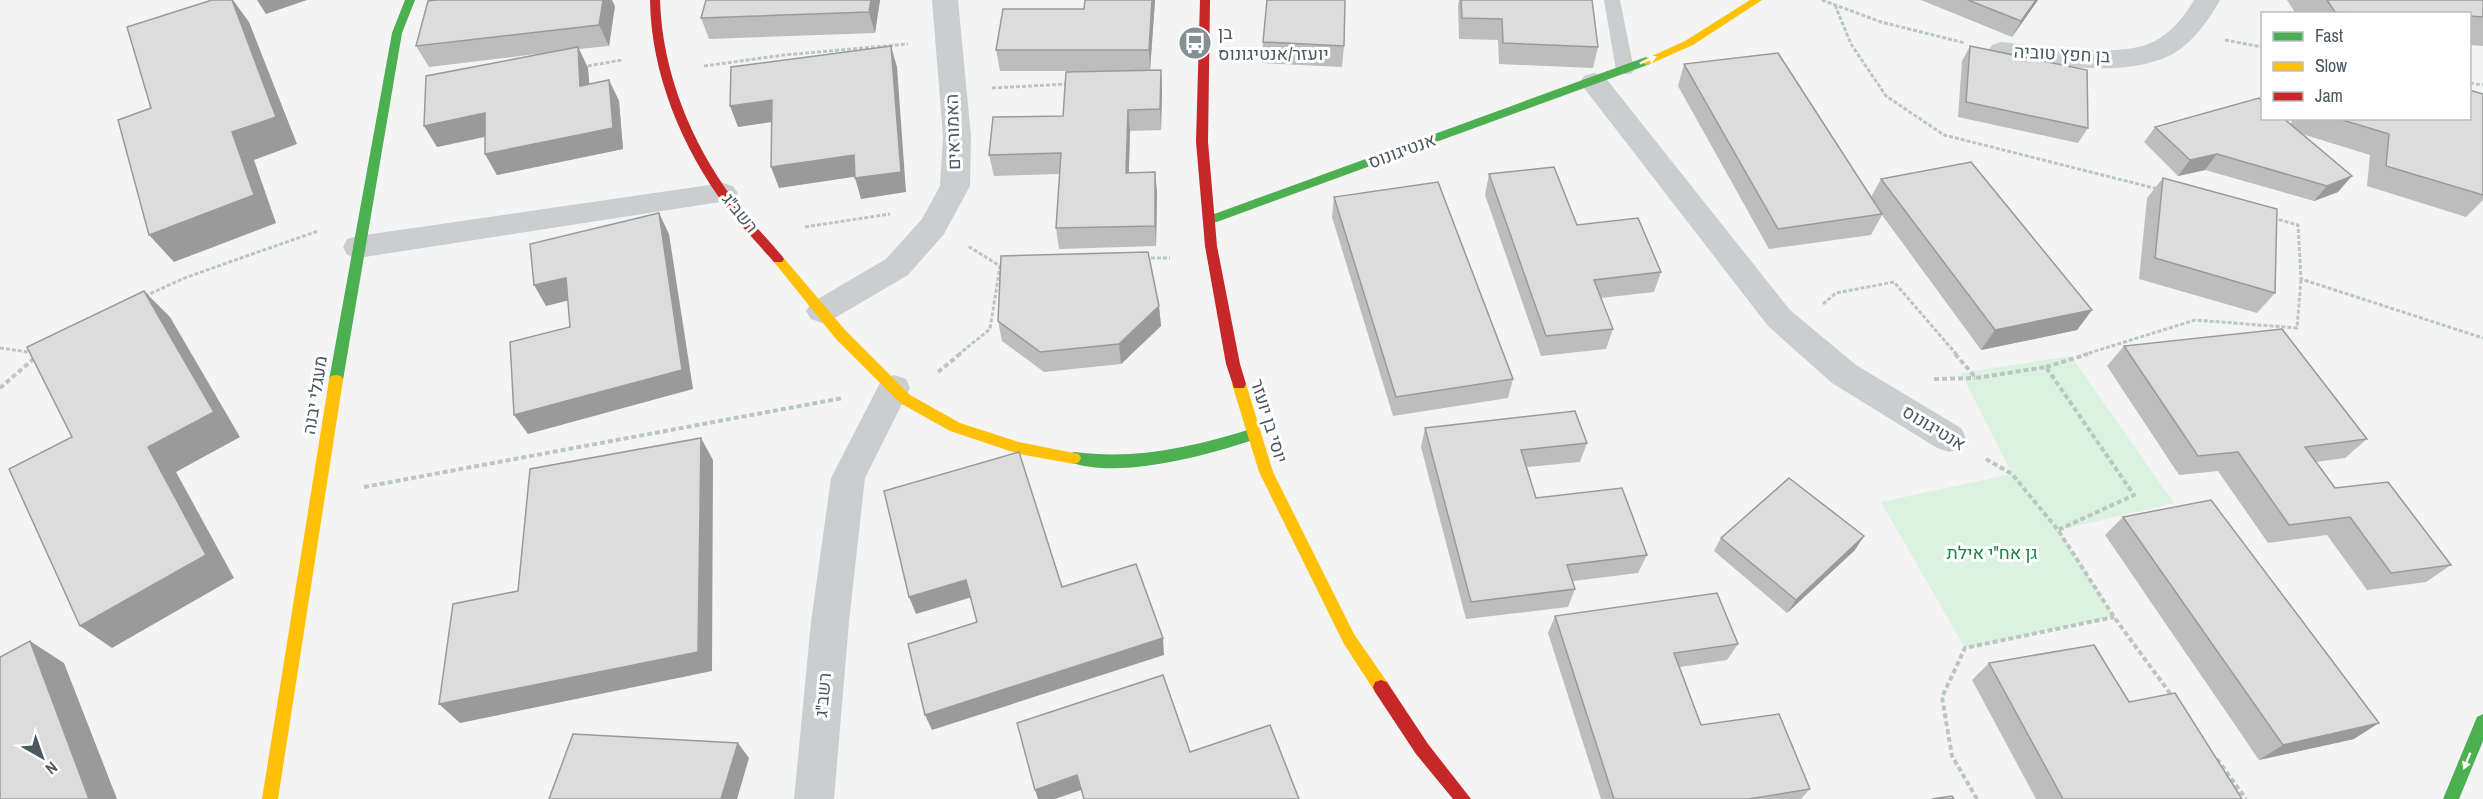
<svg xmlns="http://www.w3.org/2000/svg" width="2483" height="799" font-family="'Archivo Narrow',Heebo,sans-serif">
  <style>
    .green { fill: #daf2df }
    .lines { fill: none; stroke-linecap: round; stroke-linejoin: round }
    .path-far1 { stroke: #bbc6c1; stroke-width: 3; stroke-dasharray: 4 2; stroke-linecap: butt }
    .path { stroke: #bbc6c1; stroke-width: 4; stroke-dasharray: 5 3; stroke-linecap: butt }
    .lane { fill: #cacecf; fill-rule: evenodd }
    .street { fill: #cacecf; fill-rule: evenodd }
    .fast { fill: #4caf50; fill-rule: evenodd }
    .slow { fill: #ffc107; fill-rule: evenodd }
    .jam { fill: #c62828; fill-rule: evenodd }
    .wall { fill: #bdbdbe }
    .shaded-wall { fill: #9a9a9b }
    .building { fill: #dcdcdd; stroke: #9a9a9b; stroke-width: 1.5 }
    .oneway { fill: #f6fbf6 }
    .labels { text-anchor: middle; stroke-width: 6; stroke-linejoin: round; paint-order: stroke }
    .poi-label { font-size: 18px; fill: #4a5960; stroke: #fff; text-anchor: start }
    .street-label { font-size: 18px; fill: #4a5960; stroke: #fff }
    .park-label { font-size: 18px; fill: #1a833f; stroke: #fff }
  </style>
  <rect width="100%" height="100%" fill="#f4f4f4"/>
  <path class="green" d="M2071,356L2174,503L2059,530L2114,617L1965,648L1881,502L2012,474L1961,373Z"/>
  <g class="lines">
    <g class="path-far1">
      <path d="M1822,0L1881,22L1965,43"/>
      <path d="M1835,5L1851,44L1886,96L1944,135L2158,189"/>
      <path d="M2225,40L2262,47"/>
      <path d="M704,66L784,55L908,44"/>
      <path d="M582,67L622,60"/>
      <path d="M2470,83L2483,85"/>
      <path d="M992,88L1068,84"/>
      <path d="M2273,218L2298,225L2301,279L2483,338"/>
      <path d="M805,227L890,214"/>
      <path d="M1145,258H1170"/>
      <path d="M145,296L187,277L318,231"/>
      <path d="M1823,304L1836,293L1894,282L1957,355"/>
      <path d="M0,348L35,353"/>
      <path d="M958,355L990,329L1000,266L968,246"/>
      <path d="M2083,355L2195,320L2297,328L2301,279"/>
    </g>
    <g class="path">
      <path d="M1955,354L1976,378L2046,367L2134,495L2058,530"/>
      <path d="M2046,367L2088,354"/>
      <path d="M938,372L960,354"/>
      <path d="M1934,379L1975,378"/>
      <path d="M0,388L37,356"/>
      <path d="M1986,459L2012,474L2058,530L2114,617L2172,696"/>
      <path d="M364,487L843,398"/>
      <path d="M2217,759L2246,799"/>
      <path d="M1977,799L1952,756L1942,697L1965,648L2114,617"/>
    </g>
    <path class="lane" d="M1604,0H1620L1634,70L1631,74H1619L1616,70Z"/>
    <g class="street">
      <path d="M932,0H958L971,136L970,186L944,234L908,275L833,319L822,323L811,319L806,311L811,303L886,259L922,219L940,186L943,136Z"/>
      <path d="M2194,0H2220C2209,20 2192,44 2171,55C2121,79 2054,64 2001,60L1992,57L1988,51L1992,45L2001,42C2040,46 2118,59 2153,42C2170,34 2185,16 2194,0Z"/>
      <path d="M1594,73L1604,76L1790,310L1856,365L1961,428L1966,438L1961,448L1949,452L1937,448L1832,383L1768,326L1584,88L1580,82L1584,76Z"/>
      <path d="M723,183L733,186L738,193L733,200L358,258L347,255L343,247L347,239L358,236Z"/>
      <path d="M894,375L906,379L910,388L865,478L849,622L834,799H794L811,622L831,478L882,379Z"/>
    </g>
    <g class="fast">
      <path d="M405,0H415L402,33L343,380L341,384H331L329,380L392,33Z"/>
      <path d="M1646,57L1651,61L1650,64L1214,223L1210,224L1204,220L1206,217Z"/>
      <path d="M1254,428L1259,430L1261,434L1259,438C1208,455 1121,480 1069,462L1067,458L1069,454L1074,452C1137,460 1194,447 1254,428Z"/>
      <path d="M2483,714V741L2459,799H2443L2477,717Z"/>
    </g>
    <g class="slow">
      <path d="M1750,0H1762L1693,45L1650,64L1646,65L1641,61L1685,41Z"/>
      <path d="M778,254L782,256L846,331L910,395L960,423L1019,442L1079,454L1081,458L1079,462L1074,464L1019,454L950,431L900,403L836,339L774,262L772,259Z"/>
      <path d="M336,375L341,376L343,380L278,799H262L329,380L331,376Z"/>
      <path d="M1239,379L1244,380L1246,384L1273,472L1354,634L1387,682L1389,687L1387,692L1381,694L1375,692L1344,644L1259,472L1232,384L1234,380Z"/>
    </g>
    <g class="jam">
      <path d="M650,0H660C662,71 691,143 734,200C749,220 766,237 782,256L784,259L782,262H774C758,244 741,226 726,207C682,148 651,74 650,0Z"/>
      <path d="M1200,0H1210L1208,142L1217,246L1240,364L1246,384L1244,388H1234L1226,364L1205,246L1196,142Z"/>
      <path d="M1381,680L1387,682L1428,744L1471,799H1453L1416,754L1375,692L1373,687L1375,682Z"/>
    </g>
  </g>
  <g class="wall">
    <path d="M706,0H880L875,33L709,39L701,18Z"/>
    <path d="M1085,0H1155L1150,71L1161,70L1162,91L1161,130L1130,131L1129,173L1155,172L1157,193L1156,246L1059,249L1056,228L1060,174L994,176L989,155L1063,116L1117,71H1000L996,50L1084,9Z"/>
    <path d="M1459,0H1592L1598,47L1593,68L1499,64L1498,40L1459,39L1458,6Z"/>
    <path d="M1921,0H2038L2012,37Z"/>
    <path d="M2287,0H2483L2469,14H2296Z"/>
    <path d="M615,6L609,46L579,49L588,68L589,84L609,80L619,101L623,149L497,175L485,154V137L437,147L544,53L429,67L416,46Z"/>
    <path d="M2469,16L2483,17V46L2469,45Z"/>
    <path d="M1263,42L1344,46L1342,67L1262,63Z"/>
    <path d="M1970,46L2088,128L2078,143L1958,117L1962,61Z"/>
    <path d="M1684,64L1871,197L1881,179L2092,310L2077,330L1981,350L1882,215L1871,235L1769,249L1678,86Z"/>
    <path d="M2483,94V200L2466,217L2367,186L2370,155L2302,134L2338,192L2314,201L2205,170L2178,176L2144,142L2155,127L2291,125L2292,118H2469Z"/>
    <path d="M1489,174L1661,272L1654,292L1601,298L1613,329L1606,349L1541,356L1485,195Z"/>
    <path d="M2163,178L2275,293L2257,313L2139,279L2147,198Z"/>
    <path d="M1334,197L1513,379L1508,398L1393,416L1332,217Z"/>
    <path d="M1159,306L1161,326L1121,364L1044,372L1002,341L998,321Z"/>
    <path d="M2124,346L2367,439L2345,458L2316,462L2335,488L2451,565L2426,582L2367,590L2327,535L2268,543L2218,471L2179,475L2107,366Z"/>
    <path d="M1425,428L1587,443L1580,462L1527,467L1536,498L1647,555L1638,573L1573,581L1575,589L1568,607L1466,619L1421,447Z"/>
    <path d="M2123,517L2354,739L2259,760L2105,535Z"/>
    <path d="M1721,538L1855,550L1787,613L1714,551Z"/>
    <path d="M1555,616L1738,644L1727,660L1680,667L1701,725L1810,789L1801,799H1601L1548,633Z"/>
    <path d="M1989,663L2129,702L2242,799H2036L1972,680Z"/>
  </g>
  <g class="shaded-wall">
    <path d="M232,0H233L249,22L297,144L254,160L276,223L174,262L149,235L232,132Z"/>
    <path d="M257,0H307L266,14Z"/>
    <path d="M603,0H612L615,6L609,46L599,25Z"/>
    <path d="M871,0H880L875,33L869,12Z"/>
    <path d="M1152,0H1155L1150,71L1149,50Z"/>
    <path d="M2036,0H2038L2012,37L2021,21Z"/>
    <path d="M891,46L897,67L906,192L861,199L855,178Z"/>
    <path d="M578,47L588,68L591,107L580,86Z"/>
    <path d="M1161,70L1162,91L1161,130L1160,109Z"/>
    <path d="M609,80L619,101L623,149L497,175L485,154Z"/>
    <path d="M772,100L779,121L738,127L730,106Z"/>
    <path d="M1128,110L1130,131L1128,194L1126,173Z"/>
    <path d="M485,113L497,134L437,147L424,126Z"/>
    <path d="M2217,154L2205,170L2178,176L2190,160Z"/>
    <path d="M854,155L860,176L779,188L771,167Z"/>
    <path d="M1155,172L1157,193L1156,246L1155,226Z"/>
    <path d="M2352,176L2338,192L2314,201L2327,186Z"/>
    <path d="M659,213L669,234L693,389L528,434L514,415Z"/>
    <path d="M566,278L578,298L546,306L534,285Z"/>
    <path d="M144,291L170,317L240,437L176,472L234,578L112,648L80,626L148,447Z"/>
    <path d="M1159,306L1161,326L1121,364L1119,344Z"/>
    <path d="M2092,310L2077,330L1981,350L1995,330Z"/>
    <path d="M701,438L713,460L712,671L460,723L439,704Z"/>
    <path d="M1864,536L1855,550L1787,613L1796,600Z"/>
    <path d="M966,580L972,597L916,614L909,597Z"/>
    <path d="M1163,638L1164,655L932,730L925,715Z"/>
    <path d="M30,641L64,663L117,799H89Z"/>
    <path d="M2379,723L2354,739L2259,760L2283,745Z"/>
    <path d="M738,743L749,758L737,799H721Z"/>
    <path d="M1077,775L1081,790L1055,799H1038L1035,790Z"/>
  </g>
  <g class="building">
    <path d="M212,0H232L276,117L232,132L254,195L149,235L118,120L151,108L127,27Z"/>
    <path d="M437,0H603L599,25L416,46L428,1Z"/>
    <path d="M706,0H871L869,12L701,18Z"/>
    <path d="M1085,0H1152L1149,50H996L1003,9H1084Z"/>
    <path d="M1267,0H1345L1344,46L1263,42Z"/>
    <path d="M1461,0H1592L1598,47L1503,43L1502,19L1462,18Z"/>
    <path d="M1968,0H2036L2021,21Z"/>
    <path d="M2327,0H2483V17L2469,16V14H2385L2335,12Z"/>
    <path d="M891,46L901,172L855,178L854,155L771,167L772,100L730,106L731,67Z"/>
    <path d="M1970,46L2087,70L2088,128L1966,102Z"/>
    <path d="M578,47L580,86L609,80L613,128L485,154V113L424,126L426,76Z"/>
    <path d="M1778,53L1882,214L1778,229L1684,64Z"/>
    <path d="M1161,70L1160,109L1128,110L1126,173L1155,172V226L1056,228L1061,153L989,155L993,117L1063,116L1066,72Z"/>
    <path d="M2469,90L2483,94V195L2386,166L2389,134L2336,118H2469Z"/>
    <path d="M2259,98L2262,101V118H2283L2352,176L2327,186L2217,154L2190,160L2155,127Z"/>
    <path d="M1971,162L2092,310L1995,330L1881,179Z"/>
    <path d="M1554,167L1577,225L1638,218L1661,272L1594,280L1613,329L1546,336L1489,174Z"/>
    <path d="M2163,178L2277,209L2275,293L2155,258Z"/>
    <path d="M1438,182L1513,379L1396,397L1334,197Z"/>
    <path d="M659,213L682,370L514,415L510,342L570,327L566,278L534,285L530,244Z"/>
    <path d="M1148,252L1159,306L1119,344L1040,352L998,321L1001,256Z"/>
    <path d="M144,291L214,412L148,447L206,555L80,626L9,469L72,437L27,347Z"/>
    <path d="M2282,329L2367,439L2305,447L2335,488L2388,482L2451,565L2391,573L2350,517L2289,525L2238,452L2198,456L2124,346Z"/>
    <path d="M1575,411L1587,443L1521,450L1536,498L1622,488L1647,555L1567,565L1575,589L1471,602L1425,428Z"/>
    <path d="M701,438L698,652L439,704L453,604L518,591L530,469Z"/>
    <path d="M1019,452L1062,587L1136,564L1163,638L925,715L908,644L977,622L966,580L909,597L884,491Z"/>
    <path d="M1789,478L1864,536L1796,600L1721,538Z"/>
    <path d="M2211,500L2379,723L2283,745L2123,517Z"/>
    <path d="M1717,593L1738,644L1674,653L1701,725L1779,714L1810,789L1749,799H1614L1555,616Z"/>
    <path d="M30,641L89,799H0V657Z"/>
    <path d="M2094,645L2129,702L2175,693L2242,799H2063L1989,663Z"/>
    <path d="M1163,675L1190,752L1270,725L1299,799H1084L1077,775L1035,790L1017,723Z"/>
    <path d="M573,734L738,743L721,799H549Z"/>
    <path d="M1952,796L1954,799H1932Z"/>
  </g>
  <defs><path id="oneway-solid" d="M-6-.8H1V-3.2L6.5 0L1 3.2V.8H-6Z" transform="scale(1.5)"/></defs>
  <g class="oneway">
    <use href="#oneway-solid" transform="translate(1648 60) rotate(-23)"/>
    <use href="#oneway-solid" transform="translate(2467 761) rotate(112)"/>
  </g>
  <defs>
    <symbol id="bus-disc" viewBox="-11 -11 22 22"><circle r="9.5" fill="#868f94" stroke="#fff"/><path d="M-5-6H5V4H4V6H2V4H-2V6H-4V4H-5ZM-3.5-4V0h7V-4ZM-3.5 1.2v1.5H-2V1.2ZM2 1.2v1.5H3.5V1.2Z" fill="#fff"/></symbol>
  </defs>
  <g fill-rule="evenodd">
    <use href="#bus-disc" x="1176" y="24" width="38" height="38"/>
  </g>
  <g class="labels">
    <g class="poi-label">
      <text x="1218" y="39">בן<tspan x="1218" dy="21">יועזר/אנטיגונוס</tspan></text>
    </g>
    <g class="street-label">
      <text transform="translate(2062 54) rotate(3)" y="6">בן חפץ טוביה</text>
      <text transform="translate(953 132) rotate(-92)" y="6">האמוראים</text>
      <text transform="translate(1402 151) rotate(-20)" y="6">אנטיגונוס</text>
      <text transform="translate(740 213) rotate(51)" y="6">רשב"ג</text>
      <text transform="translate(315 395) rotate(-81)" y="6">מעגלי יבנה</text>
      <text transform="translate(1269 421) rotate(73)" y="6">יוסי בן יועזר</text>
      <text transform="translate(1934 428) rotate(31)" y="6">אנטיגונוס</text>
      <text transform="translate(823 695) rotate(-85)" y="6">רשב"ג</text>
    </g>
    <g class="park-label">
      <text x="1992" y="559">גן אח"י אילת</text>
    </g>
  </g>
  <rect x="2261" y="12" width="210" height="108" fill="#ffffff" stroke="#b7bdbf" stroke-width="1.5"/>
  <rect x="2273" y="32" width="30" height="9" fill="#4caf50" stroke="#b7bdbf" stroke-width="1.5"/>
  <text x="2315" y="42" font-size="18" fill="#4a5960">Fast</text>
  <rect x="2273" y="62" width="30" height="9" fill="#ffc107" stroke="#b7bdbf" stroke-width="1.5"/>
  <text x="2315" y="72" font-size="18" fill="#4a5960">Slow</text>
  <rect x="2273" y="92" width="30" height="9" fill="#c62828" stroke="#b7bdbf" stroke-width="1.5"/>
  <text x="2315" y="102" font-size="18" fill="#4a5960">Jam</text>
  <g transform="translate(42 757) rotate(140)" stroke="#ffffff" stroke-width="4.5" paint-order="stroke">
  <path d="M0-4.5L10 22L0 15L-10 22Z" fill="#4a5960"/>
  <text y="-9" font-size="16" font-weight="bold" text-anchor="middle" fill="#4a5960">N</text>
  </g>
</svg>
